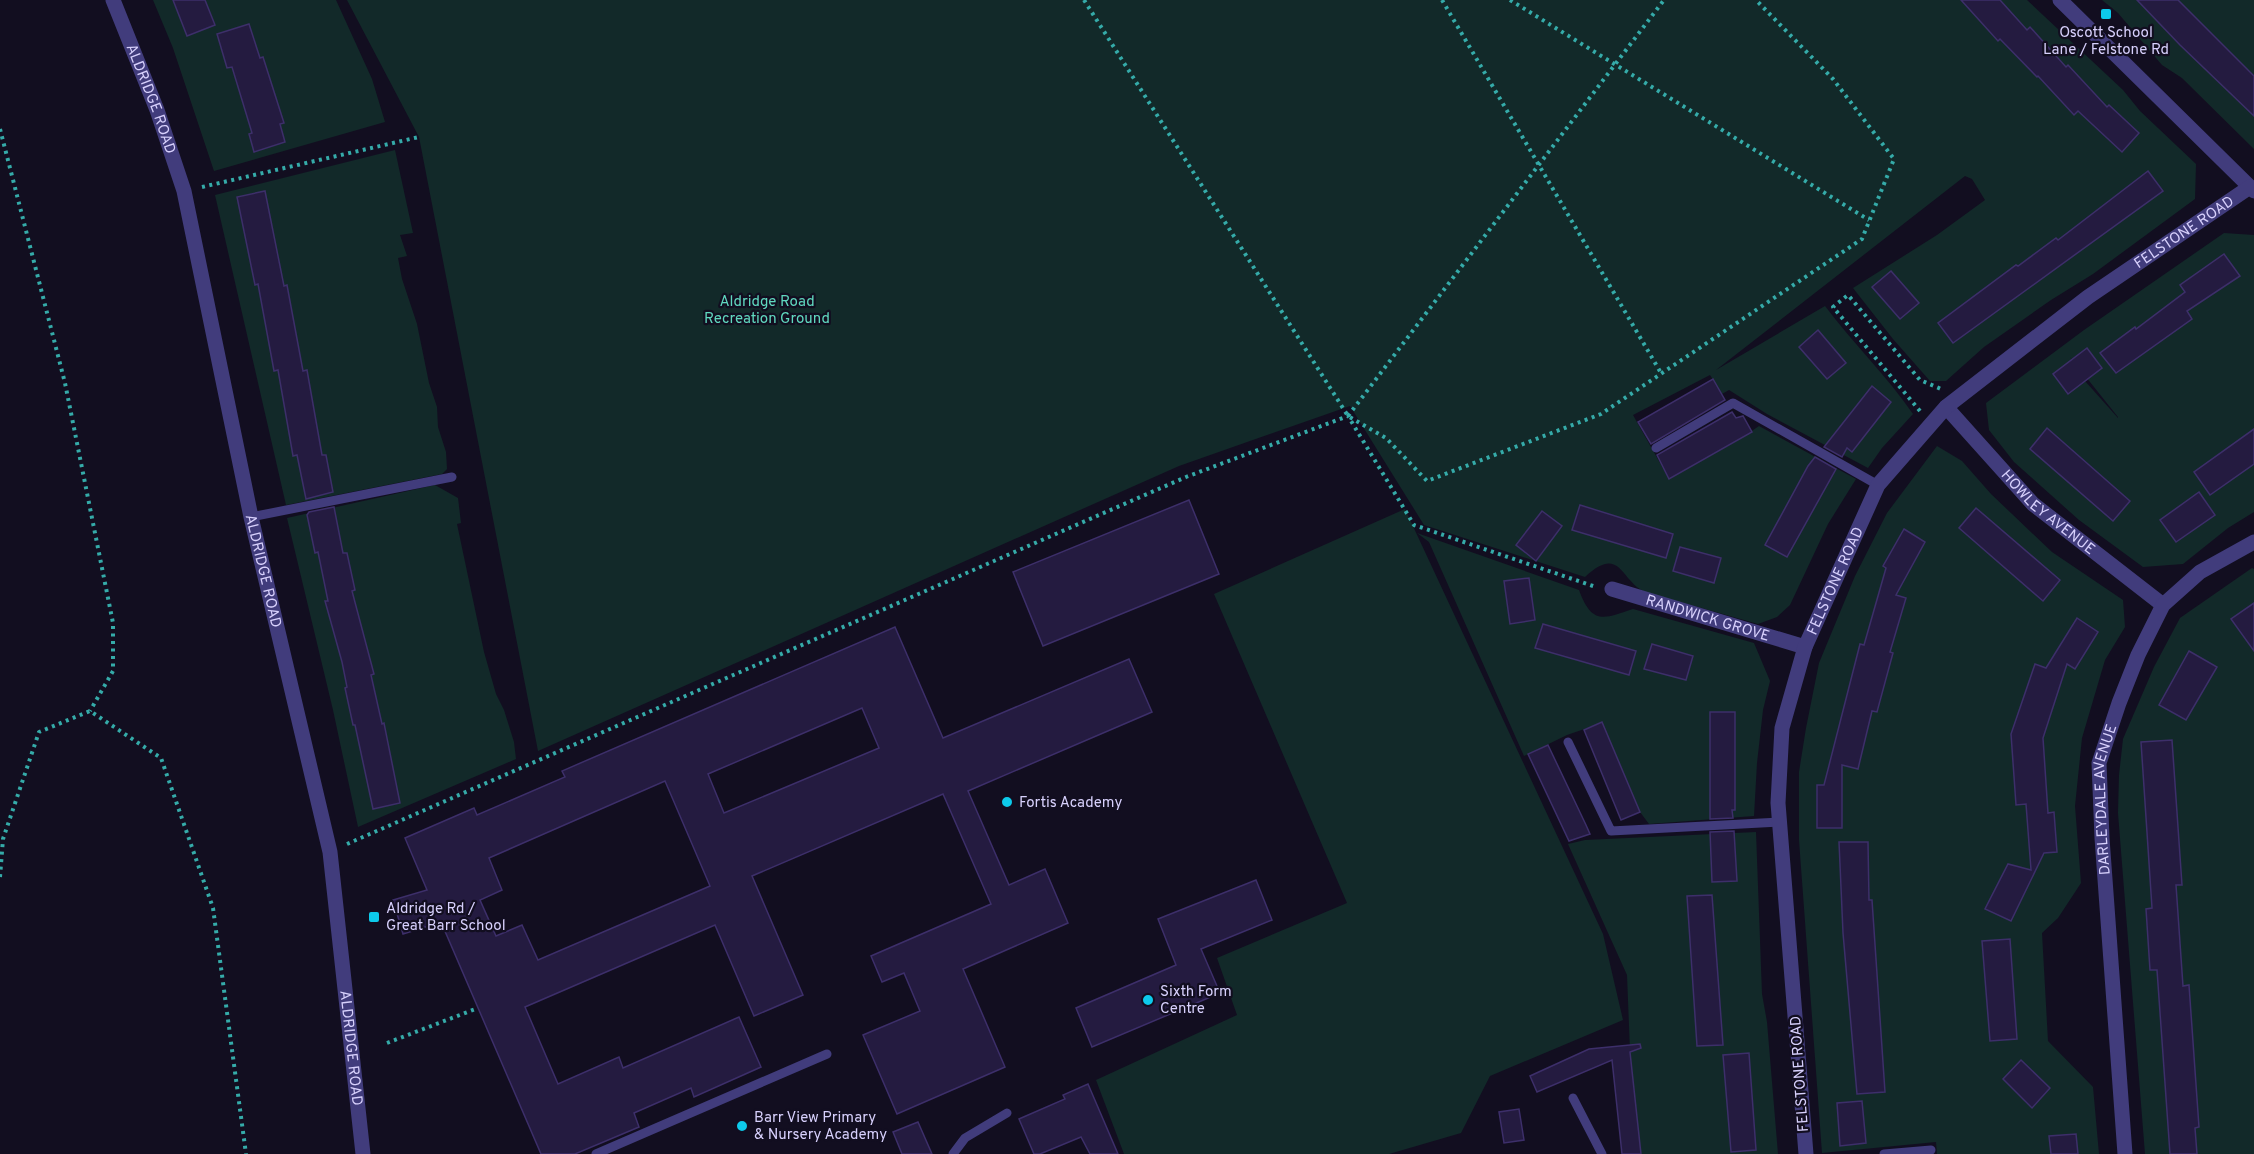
<svg xmlns="http://www.w3.org/2000/svg" width="2254" height="1154" font-family="Overpass,sans-serif">
  <style>
    .green { fill: #122929; fill-rule: evenodd }
    .building { fill: #241b40; stroke: #3d2f6a; stroke-width: 1.5; fill-rule: evenodd }
    .lines { fill: none; stroke-linecap: round; stroke-linejoin: round }
    .path { stroke: #35aba9; stroke-width: 4; stroke-dasharray: 3 4.5; stroke-linecap: butt }
    .service { stroke: #413c7c; stroke-width: 9 }
    .minor { stroke: #413c7c; stroke-width: 15 }
    .tertiary { stroke: #413c7c; stroke-width: 15 }
    .poi-dot { fill: #0dcaeb; stroke: #120e20; stroke-width: 2 }
    .labels { text-anchor: middle; stroke-width: 4.5; stroke-linejoin: round; paint-order: stroke }
    .poi-label { font-size: 15px; fill: #d7d0fc; stroke: #120e20; text-anchor: start }
    .street-label { font-size: 15px; fill: #d7d0fc; stroke: #120e20 }
    .park-label { font-size: 15px; fill: #60d8bf; stroke: #120e20 }
  </style>
  <rect width="100%" height="100%" fill="#120e20"/>
  <g class="green">
    <path d="M153,0H336L372,79L385,122L214,171L173,48Z"/>
    <path d="M347,0H2027L2123,90L2140,111L2196,164L2195,199L2093,274L2051,300L1984,347L1946,381H1930L1893,339L1853,288L1937,235L1985,200L1972,179L1965,176L1716,370L1825,306C1853,343 1887,376 1913,414L1882,448L1868,468L1767,414L1729,390L1722,394L1710,375L1633,415L1669,479L1737,441L1759,426L1856,479L1828,524L1790,605L1777,617L1758,624L1645,592C1620,581 1621,544 1585,577L1424,525L1350,406L1179,466L538,751L419,137Z"/>
    <path d="M2102,0H2254V149L2182,78L2162,65L2118,13Z"/>
    <path d="M395,150L413,233L400,235L407,256L398,258L402,279L417,324L429,383L437,407L438,427L446,452L447,469L442,474L286,505L215,195Z"/>
    <path d="M2224,233L2254,235V512L2228,528L2183,564L2143,567L2079,520L2014,462L1989,430L1986,403L2084,330ZM2070,357L2118,417V418L2085,381Z"/>
    <path d="M1937,446L1962,461L1991,494L2052,552L2123,600L2125,627L2105,660L2082,738L2075,806L2081,883L2058,918L2042,933L2048,1041L2093,1087L2099,1154H1937L1936,1142L1822,1153L1799,840V772L1806,728L1819,663L1855,576L1887,513Z"/>
    <path d="M435,485L458,498L461,523L457,524L484,652L496,694L504,710L514,742L516,759L358,827L333,710L287,518Z"/>
    <path d="M1405,509L1603,934L1623,1020L1490,1076L1461,1133L1389,1154H1124L1096,1080L1237,1015L1217,958L1347,903L1214,594Z"/>
    <path d="M1417,533L1579,590C1592,625 1603,619 1633,609L1754,643L1770,681L1763,710L1757,763L1754,816L1649,824L1640,812L1602,723L1567,735L1524,756L1429,542Z"/>
    <path d="M2252,568L2254,569V1154H2145L2118,813L2119,775L2123,739L2154,667L2180,618Z"/>
    <path d="M1756,832L1762,994L1767,1022L1778,1154H1641L1630,1051L1627,975L1568,844L1585,840Z"/>
  </g>
  <g class="building">
    <path d="M173,0H205L215,25L187,36Z"/>
    <path d="M1961,0H2000L2027,30L2030,27L2066,67L2068,65L2107,107L2109,105L2139,133L2122,152L2078,111L2074,115L2038,76L2037,77L2000,39L1998,41Z"/>
    <path d="M2137,0H2178L2254,76V116L2180,45Z"/>
    <path d="M249,24L260,58L263,57L284,123L280,124L285,142L254,152L249,134L252,133L232,67L227,68L217,34Z"/>
    <path d="M2148,171L2163,191L1953,343L1938,323L2016,265L2018,266L2056,238L2058,240Z"/>
    <path d="M265,191L284,286L287,285L303,371L307,370L322,455H326L333,492L306,499L297,455L293,456L278,370L274,371L258,284L255,285L237,197Z"/>
    <path d="M2224,254L2240,276L2187,311L2192,319L2116,373L2100,353L2135,327L2136,329L2185,292L2180,285Z"/>
    <path d="M1891,271L1919,303L1900,319L1872,287Z"/>
    <path d="M1818,330L1846,363L1827,379L1799,347Z"/>
    <path d="M2087,348L2102,368L2068,394L2053,374Z"/>
    <path d="M1713,379L1725,400L1651,444L1638,422Z"/>
    <path d="M1872,386L1891,402L1852,452L1847,448L1842,457L1824,447Z"/>
    <path d="M1732,412L1736,418L1743,416L1752,432L1669,479L1657,455Z"/>
    <path d="M2047,428L2130,501L2113,521L2030,449Z"/>
    <path d="M2254,429V464L2210,495L2194,472Z"/>
    <path d="M1815,457L1836,469L1787,557L1765,545L1808,466Z"/>
    <path d="M2199,492L2215,515L2176,542L2160,520Z"/>
    <path d="M1189,500L1219,574L1043,646L1013,572Z"/>
    <path d="M1580,505L1673,534L1666,558L1572,530Z"/>
    <path d="M334,507L343,553H347L355,590L352,591L374,674L371,675L382,724L384,723L400,803L373,809L355,725H353L345,688L347,687L342,662L325,601H328L318,552L315,553L307,515L309,512Z"/>
    <path d="M1976,508L2060,580L2043,601L1959,528Z"/>
    <path d="M1542,511L1562,526L1536,561L1516,545Z"/>
    <path d="M1904,529L1925,542L1896,595L1906,598L1890,652L1893,653L1877,712L1872,711L1858,769L1842,765V828H1817V785H1824L1860,644L1864,645L1886,568L1883,566Z"/>
    <path d="M1680,547L1721,558L1714,583L1673,571Z"/>
    <path d="M1529,578L1535,620L1510,624L1504,581Z"/>
    <path d="M2254,603V651L2231,619Z"/>
    <path d="M2077,618L2098,632L2075,669L2067,664L2043,738L2048,813L2054,812L2057,852L2044,853L2011,921L1985,909L2008,864L2031,870L2026,804L2016,805L2011,734L2035,664L2046,668Z"/>
    <path d="M1543,624L1636,651L1629,675L1535,648Z"/>
    <path d="M895,627L943,738L1129,659L1152,712L968,791L1009,885L1045,869L1068,923L963,969L1005,1067L897,1114L863,1035L920,1011L904,973L882,982L871,956L991,904L943,794L752,876L803,995L754,1016L715,925L525,1007L558,1084L619,1057L623,1068L739,1017L761,1067L694,1097L691,1088L634,1113L639,1127L575,1154H541L441,922L403,934L393,900L427,890L405,838L474,808L477,815L565,777L562,771ZM862,708L879,748L724,813L708,774ZM665,781L710,886L538,960L522,925L496,936L480,900L502,890L489,858Z"/>
    <path d="M1652,644L1693,656L1686,680L1644,669Z"/>
    <path d="M2189,651L2217,667L2186,720L2159,705Z"/>
    <path d="M1710,712H1735V810H1732L1733,818L1710,819Z"/>
    <path d="M1602,722L1640,812L1621,820L1584,730Z"/>
    <path d="M2172,740L2182,885H2176L2183,986L2189,985L2199,1127L2195,1128L2197,1154H2170L2157,970H2150L2146,909L2152,908L2141,742Z"/>
    <path d="M1548,745L1586,825L1590,834L1569,841L1528,754Z"/>
    <path d="M1734,831L1737,881L1712,882L1710,832Z"/>
    <path d="M1839,842H1868L1869,900H1872L1885,1092L1857,1094L1843,933Z"/>
    <path d="M1256,880L1272,920L1201,949L1220,993L1092,1047L1076,1008L1176,965L1158,919Z"/>
    <path d="M1712,895L1723,1045L1697,1046L1687,896Z"/>
    <path d="M2010,939L2017,1039L1990,1041L1982,941Z"/>
    <path d="M1640,1044L1641,1048L1630,1052L1641,1154H1622L1612,1060L1537,1092L1530,1076L1589,1049Z"/>
    <path d="M1749,1053L1756,1150L1731,1152L1723,1055Z"/>
    <path d="M2021,1060L2050,1088L2032,1108L2003,1079Z"/>
    <path d="M1088,1084L1118,1154H1090L1081,1137L1040,1154H1034L1019,1119L1065,1099L1063,1095Z"/>
    <path d="M1862,1101L1866,1143L1840,1146L1837,1103Z"/>
    <path d="M1519,1109L1524,1140L1504,1143L1499,1112Z"/>
    <path d="M918,1122L932,1154H902L893,1132Z"/>
    <path d="M2076,1134L2078,1154H2051L2049,1136Z"/>
  </g>
  <g class="lines">
    <g class="path">
      <path d="M1084,0L1348,416L1386,438L1427,481L1601,414L1862,239L1894,159L1833,79L1756,0"/>
      <path d="M1442,0L1661,373"/>
      <path d="M1510,0L1869,220"/>
      <path d="M0,129L65,383L113,623V671L90,711"/>
      <path d="M202,187L419,137"/>
      <path d="M1920,411L1833,307L1848,295L1920,380L1941,389"/>
      <path d="M1348,416L1664,0"/>
      <path d="M347,844L1186,477L1348,416L1414,525L1596,587"/>
      <path d="M0,877L3,839L39,732L90,711L161,758L213,908L246,1154"/>
      <path d="M387,1043L478,1008"/>
    </g>
    <g class="service">
      <path d="M1656,448L1733,403L1878,485"/>
      <path d="M251,517L452,477"/>
      <path d="M1568,742L1611,831L1780,822"/>
      <path d="M1573,1098L1602,1154"/>
      <path d="M596,1154L827,1054"/>
      <path d="M953,1154L965,1138L1007,1113"/>
      <path d="M1884,1154L1931,1150"/>
    </g>
    <g class="minor">
      <path d="M2060,0L2254,191"/>
      <path id="s1" d="M1946,407L2033,504L2163,605"/>
      <path id="s2" d="M1612,589L1805,647"/>
      <path id="s3" d="M1806,1154L1778,803L1782,728L1805,647L1878,485L1946,407L2088,297L2250,187"/>
      <path id="s4" d="M2125,1154L2102,838L2099,763L2119,703L2138,655L2163,605L2200,572L2254,542"/>
    </g>
    <path class="tertiary" id="s5" d="M113,0L157,110L184,191L251,517L330,852L363,1154"/>
  </g>
  <g class="poi-dot">
    <rect x="2100" y="8" width="12" height="12" rx="3"/>
    <circle cx="1007" cy="802" r="6"/>
    <rect x="368" y="911" width="12" height="12" rx="3"/>
    <circle cx="1148" cy="1000" r="6"/>
    <circle cx="742" cy="1126" r="6"/>
  </g>
  <g class="labels">
    <g class="poi-label">
      <text x="2106" y="37" text-anchor="middle">Oscott School<tspan x="2106" dy="17">Lane / Felstone Rd</tspan></text>
      <text x="1019" y="807">Fortis Academy</text>
      <text x="386" y="913">Aldridge Rd /<tspan x="386" dy="17">Great Barr School</tspan></text>
      <text x="1160" y="996">Sixth Form<tspan x="1160" dy="17">Centre</tspan></text>
      <text x="754" y="1122">Barr View Primary<tspan x="754" dy="17">&amp; Nursery Academy</tspan></text>
    </g>
    <g class="street-label">
      <text dy="5" stroke="none"><textPath href="#s5" startOffset="106">ALDRIDGE ROAD</textPath></text>
      <text dy="5" stroke="none"><textPath href="#s3" startOffset="1088">FELSTONE ROAD</textPath></text>
      <text dy="5" stroke="none"><textPath href="#s1" startOffset="147">HOWLEY AVENUE</textPath></text>
      <text dy="5" stroke="none"><textPath href="#s5" startOffset="592">ALDRIDGE ROAD</textPath></text>
      <text dy="5" stroke="none"><textPath href="#s3" startOffset="584">FELSTONE ROAD</textPath></text>
      <text dy="5" stroke="none"><textPath href="#s2" startOffset="100">RANDWICK GROVE</textPath></text>
      <text dy="5" stroke="none"><textPath href="#s4" startOffset="356">DARLEYDALE AVENUE</textPath></text>
      <text dy="5" stroke="none"><textPath href="#s5" startOffset="1078">ALDRIDGE ROAD</textPath></text>
      <text transform="translate(1799 1074) rotate(-94)" y="5">FELSTONE ROAD</text>
    </g>
    <g class="park-label">
      <text x="767" y="306">Aldridge Road<tspan x="767" dy="17">Recreation Ground</tspan></text>
    </g>
  </g>
</svg>
